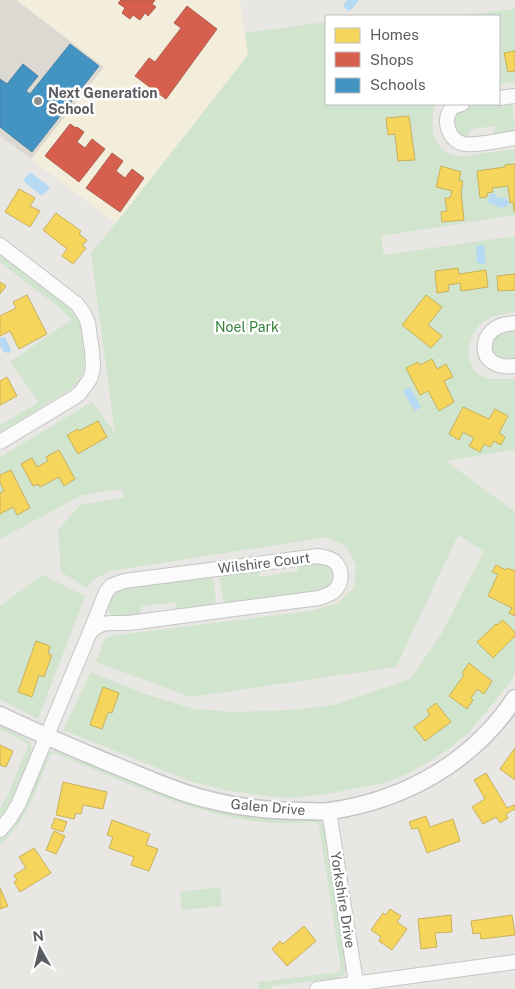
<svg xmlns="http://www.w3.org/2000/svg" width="515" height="989" font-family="'Public Sans',sans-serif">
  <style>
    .commercial { fill: #f3eddb }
    .education { fill: #dcd9d2 }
    .green { fill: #d1e4ce }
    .water { fill: #b6daf4 }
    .homes { fill: #f6d55c; stroke: #c7b15d }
    .shops { fill: #d6604d; stroke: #b05f53 }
    .schools { fill: #4393c3; stroke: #4a82a5 }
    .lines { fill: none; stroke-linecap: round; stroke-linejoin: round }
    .minor-casing { stroke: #c5c5c5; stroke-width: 16 }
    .tertiary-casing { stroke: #c5c5c5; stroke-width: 19 }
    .minor { stroke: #fcfbfb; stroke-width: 14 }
    .tertiary { stroke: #fcfbfb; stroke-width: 16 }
    .poi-dot { fill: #8b8d8e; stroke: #fff; stroke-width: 2 }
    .labels { text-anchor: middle; stroke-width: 5; stroke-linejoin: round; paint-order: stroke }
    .poi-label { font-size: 14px; font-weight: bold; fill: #595c60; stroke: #fff; text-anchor: start }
    .park-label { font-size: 14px; fill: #38803a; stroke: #fff }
    .street-label { font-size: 14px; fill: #595c60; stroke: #fff }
  </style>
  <rect width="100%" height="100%" fill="#e8e7e3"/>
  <path class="commercial" d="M16,0H240L248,55L116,223L31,159L104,67Z"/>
  <path class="education" d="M0,0H16L104,67L31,159L0,136Z"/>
  <g class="green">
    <path d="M515,9V82L499,84V16H458Z"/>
    <path d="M326,22V104H435C429,128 432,156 464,156C469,156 474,155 479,154C491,152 503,151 515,149V215L381,236L384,255L515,236V312C494,315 476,319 470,342C469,347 468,353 469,358C470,363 473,368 475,372L488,379H515V450L446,461L515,512V673L510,683L469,732L446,751L413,771L388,782L365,787L319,795L290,798L258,795L225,790L193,782L63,730L91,672L145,694L194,709L234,712L292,710L333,705L410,679L441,635L484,551L458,535L396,667L191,697L96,662L104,640L110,636L311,611L338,603L354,588L356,565L346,546L327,537L110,571L93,580L87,588L61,572L58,530L80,505L124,498L123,489L82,495L0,539V457L92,402L115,433L91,253L114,226L248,55L245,33Z"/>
    <path d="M506,100L512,103L515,129L510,134L493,136L496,126L471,129L466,139L455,133L451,115L468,104H499Z"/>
    <path d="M0,254L66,305C70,309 74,312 76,317C81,323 81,331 82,339C85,360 88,374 71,389L0,433V425L39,402L10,362L71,320L62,310L0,262Z"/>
    <path d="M515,326V361H501L491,353L489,340L493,334Z"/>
    <path d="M302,559L332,566C335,577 335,584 324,591L231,605L223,600L220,578L226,570L263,565L258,577L298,571Z"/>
    <path d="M204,573L213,578L216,600L210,608L174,613L177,602L142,606L138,618L117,619L112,616L109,611L107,602L112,590Z"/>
    <path d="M42,575L85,596L38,719L0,699V606Z"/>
    <path d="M0,725C5,727 10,730 15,733C26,738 33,739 31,753C22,776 15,798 0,818V808L9,792L28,746L26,742L0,729Z"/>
    <path d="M56,750L150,789L192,803L249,816L316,818C321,821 324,824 326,830L346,967C346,973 344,975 339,978L272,986V989H259L258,982L339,972L341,969L319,825L316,822C298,823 280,824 262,822C189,814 122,780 54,753L50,755C37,787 27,822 0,845V838L13,824L47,753Z"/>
    <path d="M220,887L222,906L182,910L180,892Z"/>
  </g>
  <g class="water">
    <path d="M347,0H359L352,9L348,11L344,7V4Z"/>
    <path d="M30,172L50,187L42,196L23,181Z"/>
    <path d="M491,194H495L498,198H505L508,200V205C502,210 497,207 492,203L489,204L488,200L489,199V195Z"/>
    <path d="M482,245L484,246L486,262L484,264H480L478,262H476V260L477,259L476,247L477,246Z"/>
    <path d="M1,337H5L11,349L10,352L8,353L4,352L0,346V338Z"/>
    <path d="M410,387L421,407L415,411L403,391Z"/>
  </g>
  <g class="homes">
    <path d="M515,51V71L508,72L504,53Z"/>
    <path d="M409,116L415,160L398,161L395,134L388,135L386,118Z"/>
    <path d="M515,164V211H514L513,202L510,203L508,186L492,188L493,192L487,193V197L480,198L477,171L505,167V165Z"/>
    <path d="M441,166L461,172L459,181H463L461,192L464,220L442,222L441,212L447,211L445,198H450L452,191L436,187Z"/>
    <path d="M19,189L35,198L30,206L40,211L30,227L5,212Z"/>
    <path d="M56,213L81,231L79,234L87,240L82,246L86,248L73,264L62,256L67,249L43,230Z"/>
    <path d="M458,268L459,274L486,270L488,287L461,291L460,283L448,285L449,291L437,293L435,271Z"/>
    <path d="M515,274V290L498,291L497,276Z"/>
    <path d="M0,282L6,286L0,294Z"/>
    <path d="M27,295L47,334L19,349L10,331L0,336V316L16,308L13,302Z"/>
    <path d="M426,295L442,307L428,325L442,336L431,348L402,325Z"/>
    <path d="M432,359L437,369L446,364L453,377L444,381L454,402L439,411L428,391L420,395L406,368L418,362L420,365Z"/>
    <path d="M7,377L17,396L0,405V381Z"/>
    <path d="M463,407L489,419L495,409L508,416L499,433L505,437L501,445L494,441L490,447L484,444L480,452L469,446L474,438L463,432L459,440L449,434Z"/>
    <path d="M98,421L107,437L78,454L67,435L78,429L79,431Z"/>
    <path d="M59,450L75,479L64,486L59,477L40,487L38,484L33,486L21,464L32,458L37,467L48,461L46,457Z"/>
    <path d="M11,470L30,508L17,515L13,507L0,514V493L4,491L0,482V475Z"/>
    <path d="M496,565L506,570L508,568L515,571V616L509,613L512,608L488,596L498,574L492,572Z"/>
    <path d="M503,620L515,632V636L493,658L477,642L496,624L497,625Z"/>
    <path d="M36,641L50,646L48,654L52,655L44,677L39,675L32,697L18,692Z"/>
    <path d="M469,663L492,681L484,694L477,689L471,698L473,700L467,709L449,696L464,675L462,673Z"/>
    <path d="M103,687L119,693L112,713L108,712L102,729L90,725Z"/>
    <path d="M436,703L451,722L425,741L414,727L430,715L427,710Z"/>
    <path d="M0,745L13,751L6,767L0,765Z"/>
    <path d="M515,748V780L500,769Z"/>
    <path d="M486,773L507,808L514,805L515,807V809L506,814L508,818L500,823L496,817L483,824L472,807L485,799L474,780Z"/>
    <path d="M63,782L107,792L103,809L83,805L81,814L76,813L74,819L56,815Z"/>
    <path d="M426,816L430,827L453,819L460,841L427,853L418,828L412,829L409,822Z"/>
    <path d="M55,818L67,822L63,832L51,828Z"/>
    <path d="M112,820L150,834L146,845L158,849L149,871L131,865L134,857L109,848L113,837L107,835Z"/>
    <path d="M54,831L65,836L56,854L46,850Z"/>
    <path d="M34,848L51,873L20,892L14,882L17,880L14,875L26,868L19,857Z"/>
    <path d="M0,888L8,906L0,909Z"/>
    <path d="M390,909L401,916L397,922L407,929L392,950L379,941L381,937L371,930L383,913L386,915Z"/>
    <path d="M451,915L452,932L435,933L437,947L421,949L418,919Z"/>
    <path d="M512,915L515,935L481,939L480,933L473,934L471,921Z"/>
    <path d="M304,926L316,941L287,966L272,949L280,941L283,944Z"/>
  </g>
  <g class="shops">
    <path d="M121,0H155L152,4L156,7L148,16L145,13L140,20L133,15L130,19L122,13L125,8L118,3Z"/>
    <path d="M187,6L217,29L166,99L135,76L149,58L155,62L181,28L174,23Z"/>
    <path d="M70,124L76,128L77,127L84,132L77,142L85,148L92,139L105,149L79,182L45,156Z"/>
    <path d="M112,153L123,161L116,171L125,178L132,169L144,178L120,212L86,188Z"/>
  </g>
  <path class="schools" d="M70,44L99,66L32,152L0,127V79L7,84L23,64L38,76L26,91L30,94Z"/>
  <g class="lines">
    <defs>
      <g id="minor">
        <path d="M499,98L515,96"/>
        <path d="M462,104C458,105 454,106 451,109C442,121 449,141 464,144C475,146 502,140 515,138"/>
        <path d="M0,245L77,304L84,314L88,323L92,351L93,367L91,377L88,382L80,393L75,397L0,442"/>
        <path d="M515,323C508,324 501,324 496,328C489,332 486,337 485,344C482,362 500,368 515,366"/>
        <path d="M318,556C324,557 330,558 334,561C343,569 343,583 334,591C330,595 324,596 319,598L144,621C138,622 131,623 124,623C109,623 102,621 90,632L106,592L111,586L124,581Z"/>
        <path d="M329,811L357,989"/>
        <path d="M0,830L10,818L19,803L90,632"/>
        <path d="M317,989L515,962"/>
      </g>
      <path id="tertiary" d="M0,715C37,733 76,749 114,765C145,777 178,793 210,800C241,808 272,811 304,811C312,811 322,812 330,811C405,800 473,762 515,698"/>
    </defs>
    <use href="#minor" class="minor-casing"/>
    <use href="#tertiary" class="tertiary-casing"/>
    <use href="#minor" class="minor"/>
    <use href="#tertiary" class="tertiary"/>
  </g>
  <circle class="poi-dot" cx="38" cy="101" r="5"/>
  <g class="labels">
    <g class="poi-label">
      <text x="48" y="98">Next Generation<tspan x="48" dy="16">School</tspan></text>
    </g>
    <g class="park-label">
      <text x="247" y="332">Noel Park</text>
    </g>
    <g class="street-label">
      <text transform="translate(264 563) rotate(-7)" y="5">Wilshire Court</text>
      <text transform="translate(268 807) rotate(5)" y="5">Galen Drive</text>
      <text transform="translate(343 900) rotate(81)" y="5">Yorkshire Drive</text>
    </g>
  </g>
  <rect x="325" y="15" width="175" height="90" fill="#ffffff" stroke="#bdbebf"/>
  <rect x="335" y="28" width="25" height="15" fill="#f6d55c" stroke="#bdbebf"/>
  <text x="370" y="40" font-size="15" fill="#595c60">Homes</text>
  <rect x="335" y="52" width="25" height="15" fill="#d6604d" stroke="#bdbebf"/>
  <text x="370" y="65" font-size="15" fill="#595c60">Shops</text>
  <rect x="335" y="78" width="25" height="15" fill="#4393c3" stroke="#bdbebf"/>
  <text x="370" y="90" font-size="15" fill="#595c60">Schools</text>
  <g transform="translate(40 949) rotate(352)" stroke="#ffffff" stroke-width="4" paint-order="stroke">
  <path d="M0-4L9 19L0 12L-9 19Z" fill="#595c60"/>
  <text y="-8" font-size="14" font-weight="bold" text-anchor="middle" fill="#595c60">N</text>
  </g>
</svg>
